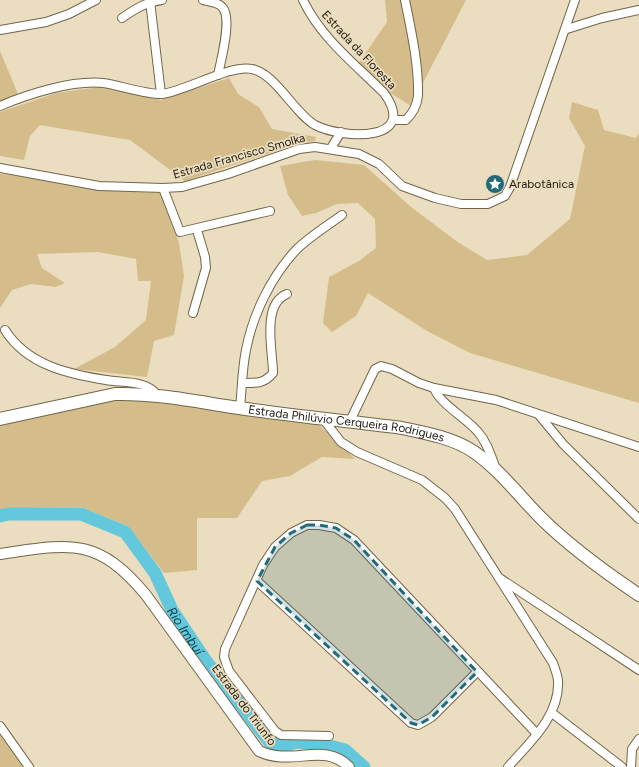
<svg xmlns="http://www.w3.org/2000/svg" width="639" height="767" font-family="Figtree,sans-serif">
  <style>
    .green { fill: #d4bd8a }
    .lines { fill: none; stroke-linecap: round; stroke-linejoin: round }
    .river { stroke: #63c8dc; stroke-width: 13 }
    .minor-casing { stroke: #72654a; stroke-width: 10 }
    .tertiary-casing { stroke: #72654a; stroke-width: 12 }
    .primary-casing { stroke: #72654a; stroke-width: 14 }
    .minor { stroke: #fff; stroke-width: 8 }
    .tertiary { stroke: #fff; stroke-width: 10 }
    .primary { stroke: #fff; stroke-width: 12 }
    .marked { fill: #236b78; fill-opacity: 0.2; stroke: #236b78; stroke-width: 3; stroke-dasharray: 8 5; stroke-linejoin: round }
    .labels { text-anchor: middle; stroke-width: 3.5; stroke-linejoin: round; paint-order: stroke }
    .street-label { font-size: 12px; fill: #211c10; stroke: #ebddbf }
    .poi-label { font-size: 12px; fill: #211c10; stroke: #ebddbf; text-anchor: start }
    .water-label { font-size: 13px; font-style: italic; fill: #0b3c44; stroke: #ebddbf }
  </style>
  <rect width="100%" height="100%" fill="#ebddbf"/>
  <g class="green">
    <path d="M385,0H466L411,106L354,70L387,22Z"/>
    <path d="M0,51L18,94L0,102Z"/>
    <path d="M229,78L238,94L259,107L272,129L316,137L315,141L300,143L185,181L130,140L40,125L30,136L24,160L0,156V112L56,93L99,87L161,100Z"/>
    <path d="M572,102L598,110L604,130L636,138L639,133V403L470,353L427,331L368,293L356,316L332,332L323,323L329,277L359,261L376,248L375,219L358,203L337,204L316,213L302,216L288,195L280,166L315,160L364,165L411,207L459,243L487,260L527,255L570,219L585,146L569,118Z"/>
    <path d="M0,174L30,176L98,190L160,193L179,243L184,276L174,335L154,341L147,377L74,369L115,347L146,320L151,281H138L136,259L98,252L37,254L42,268L65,283L56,287L31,284L12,290L0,308Z"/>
    <path d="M111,400L159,402L318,424L355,459L322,457L290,476L262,481L237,518H197V570L164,573L128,526L81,507L15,508L0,510V423Z"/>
    <path d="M0,735L24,767H0Z"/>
  </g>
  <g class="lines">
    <path class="river" id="s1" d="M0,516L9,514H81L125,532L155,573L172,610L206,661L271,744L285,746L296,742L322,744L345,750L364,767"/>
    <defs>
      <g id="minor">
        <path d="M203,0C209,2 219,2 223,8C232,20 221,60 218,75"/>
        <path d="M150,1L161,94"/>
        <path d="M122,18C135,9 146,2 162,0"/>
        <path d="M567,29L602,18L639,10"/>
        <path d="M0,30L46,22L69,14L96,0"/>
        <path d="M0,106C28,94 72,80 103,83C118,85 149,95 162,94C186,91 231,64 252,69C276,74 294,113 315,125C342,139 420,143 384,93C355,64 321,38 303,0"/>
        <path d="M393,120H406C412,114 417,105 418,96C419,65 411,30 405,0"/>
        <path d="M331,148L341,132"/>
        <path d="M0,168L99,186L163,188L182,187L228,174L299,149L315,147L359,154L379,164L402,186L435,198L461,204H488L505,196L510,187L575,0"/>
        <path d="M163,188L180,232L270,211"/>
        <path d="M193,313L206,268L205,257L197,230"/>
        <path d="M5,330C27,365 68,374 106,380C122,383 147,380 157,395"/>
        <path d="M242,383C256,383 264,384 273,373C273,352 261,304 287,294"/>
        <path d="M434,388C439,403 466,418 478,432C487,442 491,456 496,469"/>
        <path d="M240,408C242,389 242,369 246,350C253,314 271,277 296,250C309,237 327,226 342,215"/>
        <path d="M539,415L563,444L639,519"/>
        <path d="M323,419L341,442L357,452L422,480L445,498L455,509L553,663C555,669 558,676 558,681C560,716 529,743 508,767"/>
        <path d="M350,421L375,369L381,366L392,369L419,383L434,388L496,400L639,447"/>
        <path d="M501,579L639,670"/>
        <path d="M257,581L411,723L418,725L432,717L477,672"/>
        <path d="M552,713L622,767"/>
        <path d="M0,726L29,767"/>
        <path d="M329,736L281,735L275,731L229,671L224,657L225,649L263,565L275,547L291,533L307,525H319L336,528L354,540L537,734"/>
        <path d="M631,767L632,749L639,739"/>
      </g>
      <path id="tertiary" d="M0,554C70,544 97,536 146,595L259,751C292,767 324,741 349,767"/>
      <g id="primary">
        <path id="s2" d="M0,419L115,394C157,393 198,402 239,408C293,416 348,421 402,428C426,433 454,438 474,452C500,470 519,496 541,518C570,547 605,572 639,595"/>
      </g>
    </defs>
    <use href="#minor" class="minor-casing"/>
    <use href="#tertiary" class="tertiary-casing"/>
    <use href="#primary" class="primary-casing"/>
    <use href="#minor" class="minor"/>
    <use href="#tertiary" class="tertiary"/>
    <use href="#primary" class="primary"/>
  </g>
  <path class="marked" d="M307,525H319L336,528L354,540L477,672L432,717L418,725L411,723L257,581L275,547L291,533Z"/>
  <defs>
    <symbol id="sight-disc" viewBox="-11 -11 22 22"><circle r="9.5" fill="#236b78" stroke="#ebddbf"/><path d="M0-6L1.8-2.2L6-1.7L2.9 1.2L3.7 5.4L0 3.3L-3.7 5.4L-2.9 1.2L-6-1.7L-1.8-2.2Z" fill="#fff"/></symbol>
  </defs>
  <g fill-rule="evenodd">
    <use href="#sight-disc" x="484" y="173" width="22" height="22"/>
  </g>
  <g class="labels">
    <g class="street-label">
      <text transform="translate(359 50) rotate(47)" y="4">Estrada da Floresta</text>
      <text transform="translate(239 156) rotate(-16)" y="4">Estrada Francisco Smolka</text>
      <text dy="4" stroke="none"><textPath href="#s2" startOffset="351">Estrada Philúvio Cerqueira Rodrigues</textPath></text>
      <text transform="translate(244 705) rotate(53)" y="4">Estrada do Triunfo</text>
    </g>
    <g class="poi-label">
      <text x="509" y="188">Arabotânica</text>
    </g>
    <g class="water-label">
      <text dy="5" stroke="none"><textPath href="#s1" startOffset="245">Rio Imbuí</textPath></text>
    </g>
  </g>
</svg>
